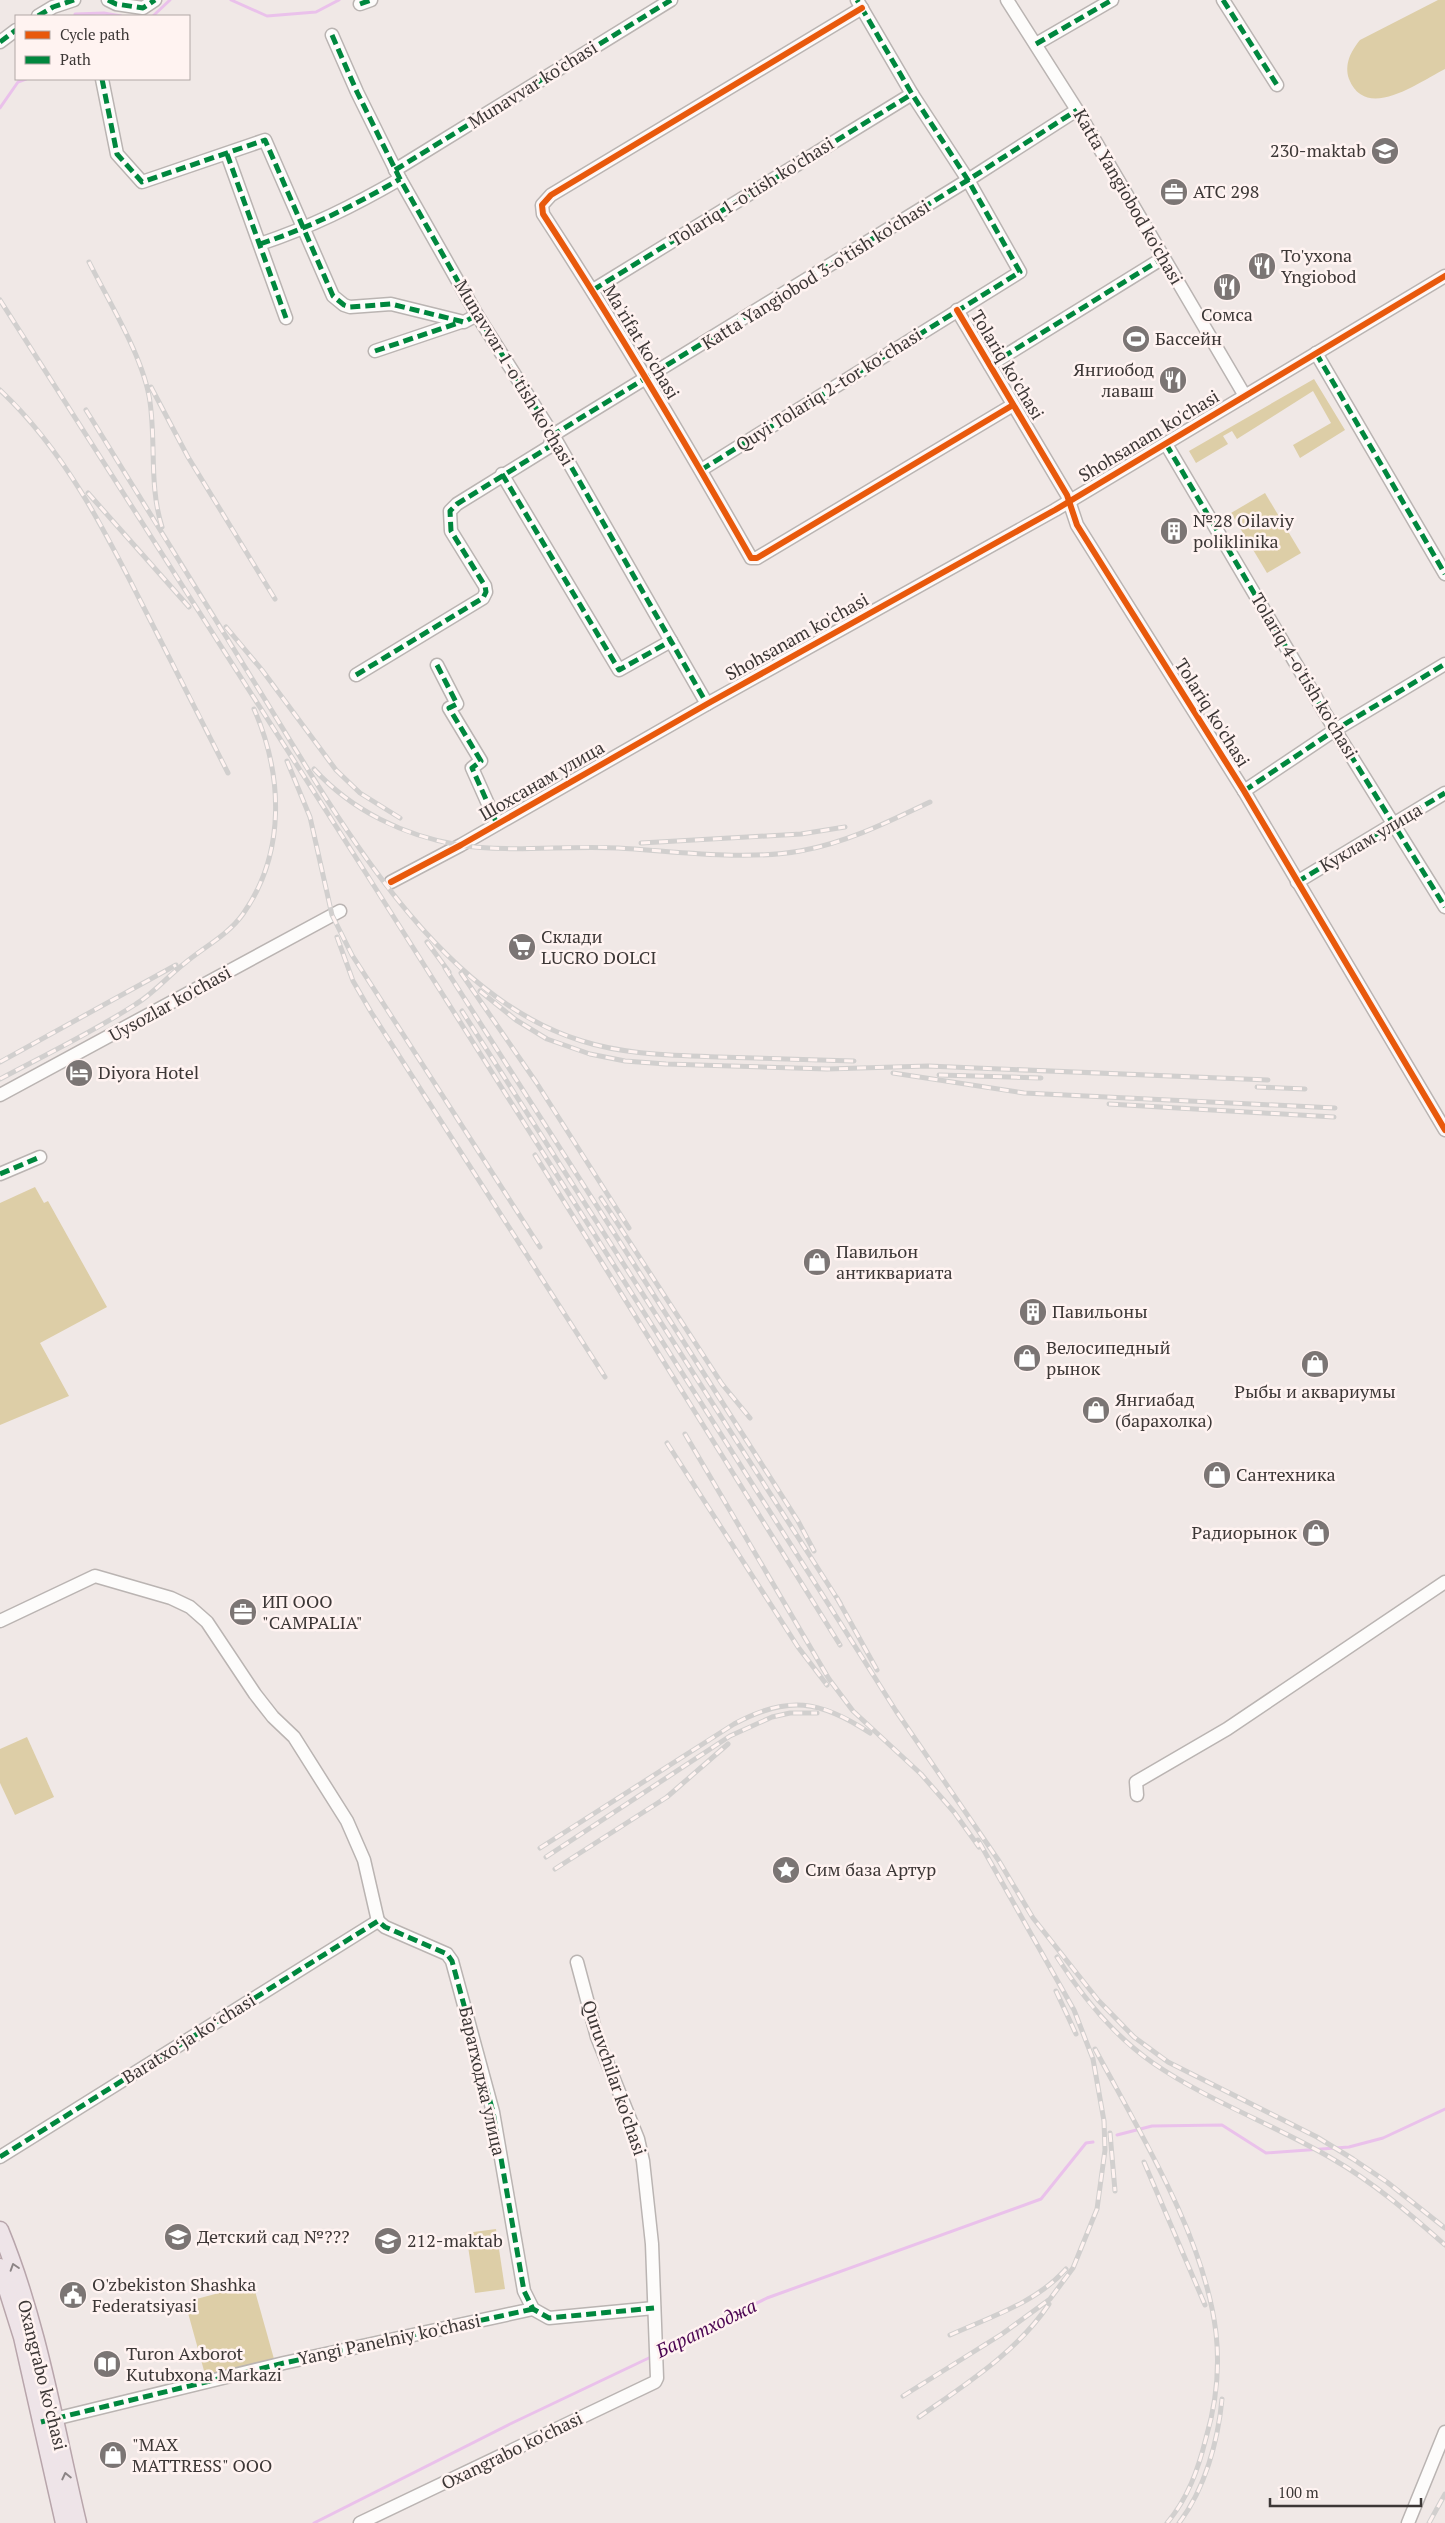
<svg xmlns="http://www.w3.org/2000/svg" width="1445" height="2523" font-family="'PT Serif',serif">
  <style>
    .green { fill: #ddcea7 }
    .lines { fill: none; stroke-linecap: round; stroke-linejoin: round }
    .stream { stroke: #eac1eb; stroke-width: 3 }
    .minor-casing { stroke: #bab4b2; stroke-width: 15 }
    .major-casing { stroke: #b8a5ab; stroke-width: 19 }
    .minor { stroke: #fdfcfb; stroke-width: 12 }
    .major { stroke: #eee4e8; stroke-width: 16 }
    .rail-casing { stroke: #d1cfce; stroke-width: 5 }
    .rail { stroke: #fff3f1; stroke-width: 3; stroke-dasharray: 9; stroke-linecap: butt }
    .quiet { stroke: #00873e; stroke-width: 5; stroke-dasharray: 10 5; stroke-linecap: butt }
    .cycleway-casing { stroke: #fff3f1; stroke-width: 9 }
    .cycleway { stroke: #e8590c; stroke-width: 6 }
    .oneway { stroke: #8c8586 }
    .labels { text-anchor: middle; stroke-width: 5; stroke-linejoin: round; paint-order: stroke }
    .street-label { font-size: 18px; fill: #3c3736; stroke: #fff3f1 }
    .poi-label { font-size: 18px; fill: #3c3736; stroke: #fff3f1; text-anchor: start }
    .water-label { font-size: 19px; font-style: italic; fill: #4b0552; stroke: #fff3f1 }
  </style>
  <rect width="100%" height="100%" fill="#f0e8e6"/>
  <g class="green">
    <path d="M1438,0H1445V69C1419,82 1366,122 1349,79C1344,64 1351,51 1360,40Z"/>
    <path d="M1314,379L1345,430L1300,458L1293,445L1331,423L1313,391L1237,439L1232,431L1223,436L1228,444L1196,463L1189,451Z"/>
    <path d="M1265,493L1301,553L1267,573L1231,513Z"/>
    <path d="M35,1187L44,1203L48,1201L107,1307L40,1343L69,1396L0,1425V1203Z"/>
    <path d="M27,1737L54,1797L15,1815L0,1783V1749Z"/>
    <path d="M496,2229L505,2289L475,2293L466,2233Z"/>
    <path d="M253,2284L274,2359L206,2378L185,2302Z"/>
  </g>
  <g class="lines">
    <g class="stream">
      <path d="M231,0L267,16L316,12L339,0"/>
      <path d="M75,16V14L104,13L121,16"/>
      <path d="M153,16L170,0"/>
      <path d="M0,108L18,82L26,79"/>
      <path d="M1117,2135L1152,2126L1222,2125L1266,2153L1349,2147L1383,2138L1445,2109"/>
      <path d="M660,2352L767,2298L1041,2199L1086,2143L1093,2142"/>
      <path d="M314,2523L510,2424L653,2356"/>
    </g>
    <defs>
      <g id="minor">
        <path d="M108,0L116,4L143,8L155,0"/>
        <path d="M1007,0L1077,110L1245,396"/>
        <path d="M1223,0L1277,85"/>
        <path d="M360,4L371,0"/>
        <path d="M862,8L551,195L542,205L543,214C616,326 685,442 751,558H757L1013,405"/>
        <path d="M38,16L53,7L74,0"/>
        <path d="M332,35L357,92L400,179L477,315L553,435L707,704"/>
        <path d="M0,42L16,30"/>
        <path d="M1036,44L1112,0"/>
        <path d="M102,79L117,154L142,182L265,140L333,296L344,305L350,307L391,304L464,322L477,315"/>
        <path d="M227,154L286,318"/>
        <path d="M395,170L671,0"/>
        <path d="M260,244C311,227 353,206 400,179"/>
        <path d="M593,290L912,94"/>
        <path d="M957,310L1067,495L1077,525L1244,791L1445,1130"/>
        <path d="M375,351L461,322"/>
        <path d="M1316,353L1445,574"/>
        <path d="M990,365L1163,258"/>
        <path d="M1166,444L1335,730L1445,907"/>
        <path d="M701,470L1020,272L968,180L912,94L857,0"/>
        <path d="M502,474L619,670L671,641"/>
        <path d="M437,665L457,704L449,708L481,761L472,768L497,824"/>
        <path d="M356,675L483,598L486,592L485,586L451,531L450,511L457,504L549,447L553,435L968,180L1077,110"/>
        <path d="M1244,791L1335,730L1445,664"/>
        <path d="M391,882L461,845L707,704L1055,510L1445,276"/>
        <path d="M1297,882L1445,793"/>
        <path d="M0,1095L340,911"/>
        <path d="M0,1174L40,1157"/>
        <path d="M0,1621L95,1576L171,1598L190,1607L207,1622L255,1694L273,1717L294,1737L347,1821L364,1860L378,1921"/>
        <path d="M1137,1795L1136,1782L1227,1729L1445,1582"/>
        <path d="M378,1921L385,1927L447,1954L452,1961L493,2112L524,2291L533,2309L549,2318L654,2308"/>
        <path d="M0,2157L378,1921"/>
        <path d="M46,2421L284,2363L533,2309"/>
        <path d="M360,2523L655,2382L657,2378L652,2244L643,2161L638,2139L597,2037L577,1962"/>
        <path d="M1408,2523L1445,2432"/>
      </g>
      <g id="major">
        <path d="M0,2230C38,2322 55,2426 78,2523"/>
        <path d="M0,2267L22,2337L64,2523"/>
      </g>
    </defs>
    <use href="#minor" class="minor-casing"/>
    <use href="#major" class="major-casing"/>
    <use href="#minor" class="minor"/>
    <use href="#major" class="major"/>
    <defs>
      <g id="rail">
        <path d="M89,262C109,302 144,358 150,402C156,444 149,486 162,527"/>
        <path d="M0,300L376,889L896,1711L999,1861L1033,1918L1098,2000L1134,2037L1168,2062L1317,2137L1353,2159L1387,2182L1445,2228"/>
        <path d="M151,387L188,457L275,599"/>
        <path d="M0,390C64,450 103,527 142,604C171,661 200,717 228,773"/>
        <path d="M86,410C143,502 199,594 256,685C334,810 432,995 582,1041C626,1055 672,1055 718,1057C763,1058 809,1060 854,1061"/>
        <path d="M88,493L189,607"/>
        <path d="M226,627L262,670L336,770L360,793L400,818"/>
        <path d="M287,761L310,817L332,915L352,955L540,1247"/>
        <path d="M314,769C352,811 405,836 459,845C511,853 566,845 618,848C674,851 745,861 800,851C846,843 888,822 930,802"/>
        <path d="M641,843L801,834L845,827"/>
        <path d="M337,937L353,981L371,1012L605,1377"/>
        <path d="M427,942L449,972"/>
        <path d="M445,968L798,1521L814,1551"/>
        <path d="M461,973L536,1082L629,1228"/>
        <path d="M480,991L516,1020L547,1039L590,1054L625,1061L666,1064L827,1069L928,1066L1268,1080"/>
        <path d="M462,1011L840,1603"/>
        <path d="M0,1062L176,965"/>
        <path d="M893,1073L1024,1093L1335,1108"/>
        <path d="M939,1075L1041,1078"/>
        <path d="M0,1079C45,1055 93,1032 136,1004C154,993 168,976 185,963C204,947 228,935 243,914C286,853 283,775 254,709"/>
        <path d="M1257,1087L1305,1089"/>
        <path d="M1109,1104L1334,1117"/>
        <path d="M535,1155L840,1645"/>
        <path d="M601,1198L722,1384L750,1418"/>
        <path d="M685,1434L829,1679L853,1711L921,1774L954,1812L979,1847"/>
        <path d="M667,1443L798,1647L827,1685"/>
        <path d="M837,1598L877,1670"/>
        <path d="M540,1848L734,1724C788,1695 820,1700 870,1733"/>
        <path d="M546,1857L730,1736L772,1717L790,1713H817"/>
        <path d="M555,1869L667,1797L728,1744"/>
        <path d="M1057,1957C1083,1998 1113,2035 1153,2063C1208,2101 1273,2124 1331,2158C1373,2182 1409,2213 1445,2245"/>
        <path d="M1056,1991L1076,2034"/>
        <path d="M1095,2049C1140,2133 1205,2238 1216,2333C1220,2369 1216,2404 1206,2438C1198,2470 1188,2498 1167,2523"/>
        <path d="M1110,2133L1115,2191"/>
        <path d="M1144,2162L1205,2305"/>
        <path d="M950,2335C990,2317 1036,2303 1066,2269"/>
        <path d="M903,2396L1002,2334L1050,2299L1073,2268L1097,2209L1105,2150L1104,2121L1093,2059L1074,2010L978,1840"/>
        <path d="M919,2417C966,2384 1017,2352 1049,2304"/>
        <path d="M1179,2523C1205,2489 1218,2441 1222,2399"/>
        <path d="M1429,2523L1445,2494"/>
      </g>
    </defs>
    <use href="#rail" class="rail-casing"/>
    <use href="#rail" class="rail"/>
    <g class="quiet">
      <path d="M108,0L116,4L143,8L155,0"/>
      <path d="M1223,0L1277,85"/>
      <path d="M360,4L371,0"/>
      <path d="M38,16L53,7L74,0"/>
      <path d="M332,35L357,92L400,179L477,315L553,435L707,704L705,706"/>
      <path d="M0,42L16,30"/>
      <path d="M1036,44L1112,0"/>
      <path d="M102,79L117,154L142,182L265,140L333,296L344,305L350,307L391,304L464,322L477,315"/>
      <path d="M227,154L286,318"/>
      <path d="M395,170L671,0"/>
      <path d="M260,244C311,227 353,206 400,179"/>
      <path d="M593,290L912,94"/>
      <path d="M375,351L461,322"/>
      <path d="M1316,353L1445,574"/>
      <path d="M990,365L1163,258"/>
      <path d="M1166,444L1335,730L1445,907"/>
      <path d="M701,470L1020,272L968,180L912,94L857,0"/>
      <path d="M502,474L619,670L671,641"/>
      <path d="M437,665L457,704L449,708L481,761L472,768L497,824"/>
      <path d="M356,675L483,598L486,592L485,586L451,531L450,511L457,504L549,447L553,435L968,180L1077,110"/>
      <path d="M1244,791L1335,730L1445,664"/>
      <path d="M1297,882L1445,793"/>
      <path d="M0,1174L40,1157"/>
      <path d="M0,2157L378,1921L385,1927L447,1954L452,1961L493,2112L524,2291L533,2309L549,2318L654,2308"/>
      <path d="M41,2422L284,2363L533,2309"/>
    </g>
    <defs>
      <g id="cycleway">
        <path d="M862,8L551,195L542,205L543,214C616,326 685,442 751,558H757L1013,405"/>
        <path d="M957,310L1067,495L1077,525L1244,791L1445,1130"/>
        <path d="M391,882L461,845L707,704L1055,510L1445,276"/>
      </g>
    </defs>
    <use href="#cycleway" class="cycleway-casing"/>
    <use href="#cycleway" class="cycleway"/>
  </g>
  <defs><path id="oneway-chevron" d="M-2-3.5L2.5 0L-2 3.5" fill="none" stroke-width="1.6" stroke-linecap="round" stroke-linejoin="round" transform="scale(1.25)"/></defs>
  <g class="oneway">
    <use href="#oneway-chevron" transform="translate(14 2267) rotate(-108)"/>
    <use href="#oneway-chevron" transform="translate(66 2476) rotate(-103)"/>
  </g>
  <defs>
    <symbol id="school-disc" viewBox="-11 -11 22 22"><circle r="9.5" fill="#7b7574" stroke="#fff3f1"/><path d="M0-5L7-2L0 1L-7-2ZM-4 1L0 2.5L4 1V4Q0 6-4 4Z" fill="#fff"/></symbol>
    <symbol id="office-disc" viewBox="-11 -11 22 22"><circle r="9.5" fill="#7b7574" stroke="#fff3f1"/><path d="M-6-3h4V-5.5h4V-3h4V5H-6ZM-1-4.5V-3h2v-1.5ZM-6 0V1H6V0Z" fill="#fff"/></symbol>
    <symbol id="restaurant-disc" viewBox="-11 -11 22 22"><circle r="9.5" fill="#7b7574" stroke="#fff3f1"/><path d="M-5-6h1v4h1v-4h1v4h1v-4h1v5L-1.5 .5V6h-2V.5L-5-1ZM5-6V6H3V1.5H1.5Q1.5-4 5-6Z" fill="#fff"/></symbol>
    <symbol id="stadium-disc" viewBox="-11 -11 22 22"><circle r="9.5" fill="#7b7574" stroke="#fff3f1"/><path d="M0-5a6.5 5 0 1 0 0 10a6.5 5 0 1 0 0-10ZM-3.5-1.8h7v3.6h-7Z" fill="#fff"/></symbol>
    <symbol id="building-disc" viewBox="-11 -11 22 22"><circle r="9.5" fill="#7b7574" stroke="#fff3f1"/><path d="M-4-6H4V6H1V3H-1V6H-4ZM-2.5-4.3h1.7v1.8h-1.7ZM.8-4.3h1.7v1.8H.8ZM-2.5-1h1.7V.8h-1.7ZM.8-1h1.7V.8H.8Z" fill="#fff"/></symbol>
    <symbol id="supermarket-disc" viewBox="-11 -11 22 22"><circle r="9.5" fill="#7b7574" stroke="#fff3f1"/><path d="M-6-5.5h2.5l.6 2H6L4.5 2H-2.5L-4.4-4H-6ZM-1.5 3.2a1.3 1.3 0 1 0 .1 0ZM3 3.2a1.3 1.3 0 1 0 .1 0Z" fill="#fff"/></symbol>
    <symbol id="hotel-disc" viewBox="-11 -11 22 22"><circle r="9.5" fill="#7b7574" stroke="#fff3f1"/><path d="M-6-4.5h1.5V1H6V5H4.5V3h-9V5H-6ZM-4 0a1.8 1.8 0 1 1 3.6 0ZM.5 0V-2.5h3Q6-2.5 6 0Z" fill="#fff"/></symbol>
    <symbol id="shop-disc" viewBox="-11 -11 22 22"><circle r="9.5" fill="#7b7574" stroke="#fff3f1"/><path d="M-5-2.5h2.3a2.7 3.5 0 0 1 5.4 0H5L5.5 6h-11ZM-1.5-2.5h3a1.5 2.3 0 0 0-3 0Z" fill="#fff"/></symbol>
    <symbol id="sight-disc" viewBox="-11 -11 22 22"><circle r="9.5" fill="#7b7574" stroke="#fff3f1"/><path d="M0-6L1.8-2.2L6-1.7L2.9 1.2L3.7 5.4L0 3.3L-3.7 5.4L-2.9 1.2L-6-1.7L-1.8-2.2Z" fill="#fff"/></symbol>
    <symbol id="civic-disc" viewBox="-11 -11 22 22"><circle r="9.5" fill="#7b7574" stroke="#fff3f1"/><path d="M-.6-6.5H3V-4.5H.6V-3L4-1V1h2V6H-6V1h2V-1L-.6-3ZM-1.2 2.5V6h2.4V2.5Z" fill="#fff"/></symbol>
    <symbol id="library-disc" viewBox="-11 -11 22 22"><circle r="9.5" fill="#7b7574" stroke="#fff3f1"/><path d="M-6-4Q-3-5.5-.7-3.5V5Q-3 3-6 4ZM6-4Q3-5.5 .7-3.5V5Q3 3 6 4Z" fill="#fff"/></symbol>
  </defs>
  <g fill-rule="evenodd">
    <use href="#school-disc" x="1369" y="135" width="32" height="32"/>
    <use href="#office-disc" x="1158" y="176" width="32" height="32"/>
    <use href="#restaurant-disc" x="1246" y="250" width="32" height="32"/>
    <use href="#restaurant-disc" x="1211" y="271" width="32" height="32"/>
    <use href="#stadium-disc" x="1120" y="323" width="32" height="32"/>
    <use href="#restaurant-disc" x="1157" y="364" width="32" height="32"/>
    <use href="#building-disc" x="1158" y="515" width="32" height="32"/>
    <use href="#supermarket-disc" x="506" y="931" width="32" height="32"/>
    <use href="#hotel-disc" x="63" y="1057" width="32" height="32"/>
    <use href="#shop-disc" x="801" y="1246" width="32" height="32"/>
    <use href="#building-disc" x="1017" y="1296" width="32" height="32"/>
    <use href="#shop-disc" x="1011" y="1342" width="32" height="32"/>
    <use href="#shop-disc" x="1299" y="1348" width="32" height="32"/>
    <use href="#shop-disc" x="1080" y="1394" width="32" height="32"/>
    <use href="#shop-disc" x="1201" y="1459" width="32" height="32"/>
    <use href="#shop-disc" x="1300" y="1517" width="32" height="32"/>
    <use href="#office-disc" x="227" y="1596" width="32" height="32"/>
    <use href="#sight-disc" x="770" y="1854" width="32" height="32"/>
    <use href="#school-disc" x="162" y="2221" width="32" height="32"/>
    <use href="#school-disc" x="372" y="2225" width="32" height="32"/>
    <use href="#civic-disc" x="57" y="2279" width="32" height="32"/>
    <use href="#library-disc" x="91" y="2348" width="32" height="32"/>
    <use href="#shop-disc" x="97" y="2439" width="32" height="32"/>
  </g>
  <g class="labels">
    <g class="street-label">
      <text transform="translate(533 85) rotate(-32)" y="6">Munavvar ko'chasi</text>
      <text transform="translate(752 192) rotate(-32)" y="6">Tolariq 1-o'tish ko'chasi</text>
      <text transform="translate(1128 197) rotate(60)" y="6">Katta Yangiobod ko'chasi</text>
      <text transform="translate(816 275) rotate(-32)" y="6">Katta Yangiobod 3-o'tish ko'chasi</text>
      <text transform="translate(641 342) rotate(59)" y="6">Ma'rifat ko'chasi</text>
      <text transform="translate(1007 365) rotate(59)" y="6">Tolariq ko'chasi</text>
      <text transform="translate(514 373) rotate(59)" y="6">Munavvar 1-o'tish ko'chasi</text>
      <text transform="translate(829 390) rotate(-32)" y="6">Quyi Tolariq 2-tor koʻchasi</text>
      <text transform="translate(1149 436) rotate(-31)" y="6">Shohsanam ko'chasi</text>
      <text transform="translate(797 637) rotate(-29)" y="6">Shohsanam ko'chasi</text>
      <text transform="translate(1304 676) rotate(59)" y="6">Tolariq 4-o'tish ko'chasi</text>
      <text transform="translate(1212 713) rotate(58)" y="6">Tolariq ko'chasi</text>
      <text transform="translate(542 781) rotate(-30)" y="6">Шохсанам улица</text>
      <text transform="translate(1371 838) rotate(-31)" y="6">Куклам улица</text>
      <text transform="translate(170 1004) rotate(-29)" y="6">Uysozlar ko'chasi</text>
      <text transform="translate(189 2039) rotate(-32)" y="6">Baratxoʻja koʻchasi</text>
      <text transform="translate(614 2078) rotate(71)" y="6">Quruvchilar ko'chasi</text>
      <text transform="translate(482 2081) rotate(77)" y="6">Баратходжа улица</text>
      <text transform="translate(389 2340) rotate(-12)" y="6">Yangi Panelniy ko'chasi</text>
      <text transform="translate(42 2375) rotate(76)" y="6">Oxangrabo ko'chasi</text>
      <text transform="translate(512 2451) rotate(-26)" y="6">Oxangrabo ko'chasi</text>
    </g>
    <g class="poi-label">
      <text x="1366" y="157" text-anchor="end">230-maktab</text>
      <text x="1193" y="198">АТС 298</text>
      <text x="1281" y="262">To'yxona<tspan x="1281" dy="21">Yngiobod</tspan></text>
      <text x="1227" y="321" text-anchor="middle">Сомса</text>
      <text x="1155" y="345">Бассейн</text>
      <text x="1154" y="376" text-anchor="end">Янгиобод<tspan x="1154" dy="21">лаваш</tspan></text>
      <text x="1193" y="527">№28 Oilaviy<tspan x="1193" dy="21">poliklinika</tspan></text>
      <text x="541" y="943">Склади<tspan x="541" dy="21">LUCRO DOLCI</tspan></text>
      <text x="98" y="1079">Diyora Hotel</text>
      <text x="836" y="1258">Павильон<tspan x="836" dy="21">антиквариата</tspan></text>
      <text x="1052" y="1318">Павильоны</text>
      <text x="1046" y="1354">Велосипедный<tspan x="1046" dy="21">рынок</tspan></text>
      <text x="1315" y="1398" text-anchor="middle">Рыбы и аквариумы</text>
      <text x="1115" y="1406">Янгиабад<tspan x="1115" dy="21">(барахолка)</tspan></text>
      <text x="1236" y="1481">Сантехника</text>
      <text x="1297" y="1539" text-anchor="end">Радиорынок</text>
      <text x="262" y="1608">ИП ООО<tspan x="262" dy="21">"CAMPALIA"</tspan></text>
      <text x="805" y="1876">Сим база Артур</text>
      <text x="197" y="2243">Детский сад №???</text>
      <text x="407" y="2247">212-maktab</text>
      <text x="92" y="2291">O'zbekiston Shashka<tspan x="92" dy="21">Federatsiyasi</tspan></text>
      <text x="126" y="2360">Turon Axborot<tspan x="126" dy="21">Kutubxona Markazi</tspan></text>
      <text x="132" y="2451">"MAX<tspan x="132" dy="21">MATTRESS" ООО</tspan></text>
    </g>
    <g class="water-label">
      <text transform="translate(706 2328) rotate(-26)" y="7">Баратходжа</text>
    </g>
  </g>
  <rect x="15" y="15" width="175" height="65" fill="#fff3f1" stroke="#b1a8a6"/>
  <rect x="25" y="31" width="25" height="8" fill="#e8590c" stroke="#b1a8a6"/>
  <text x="60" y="40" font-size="15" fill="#3c3736">Cycle path</text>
  <rect x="25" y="56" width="25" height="8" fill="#00873e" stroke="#b1a8a6"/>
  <text x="60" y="65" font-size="15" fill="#3c3736">Path</text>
  <path d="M1270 2498v8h151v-8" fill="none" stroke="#3c3736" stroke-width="2.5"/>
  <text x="1278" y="2498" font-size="15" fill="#3c3736" stroke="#fff3f1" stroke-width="4" paint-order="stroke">100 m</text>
</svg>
